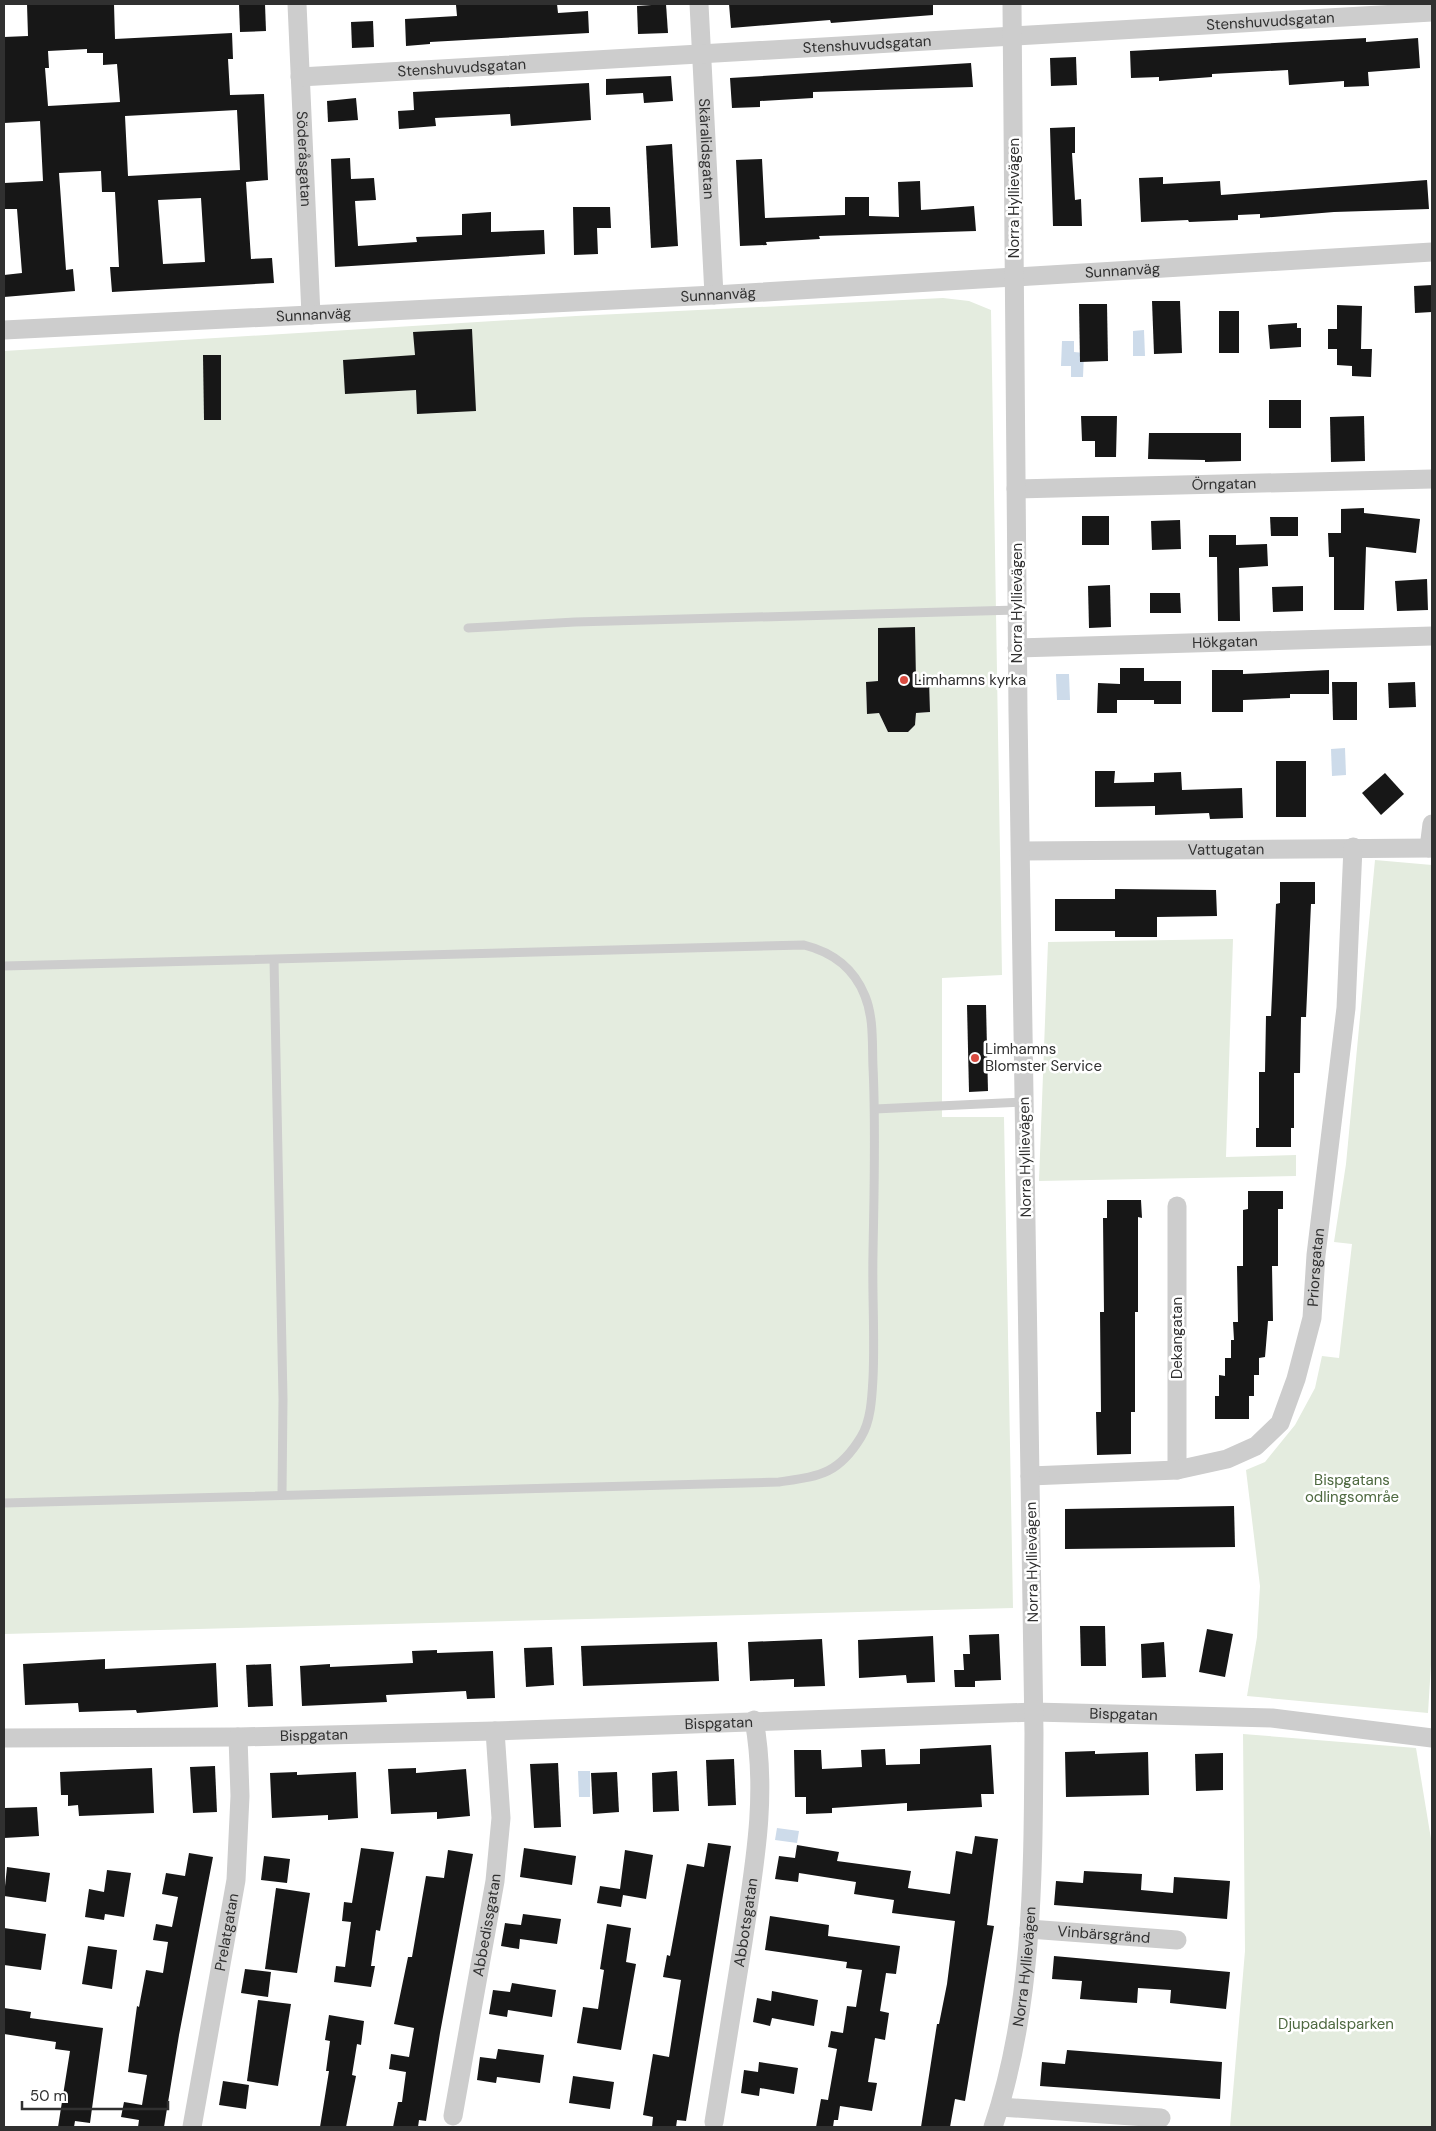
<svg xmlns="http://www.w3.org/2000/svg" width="1436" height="2131" font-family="'DM Sans',sans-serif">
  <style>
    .green { fill: #e4ecdf; fill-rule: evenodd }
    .water { fill: #cddbea }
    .building { fill: #171717; fill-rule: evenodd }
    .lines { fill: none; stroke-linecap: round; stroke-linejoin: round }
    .service { stroke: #cdcdcd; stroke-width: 9 }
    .minor { stroke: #cdcdcd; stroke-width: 19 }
    .poi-dot { fill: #d94b40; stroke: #fff; stroke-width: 2 }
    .labels { text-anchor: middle; stroke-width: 5; stroke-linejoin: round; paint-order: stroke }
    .street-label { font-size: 15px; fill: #303030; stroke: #fff }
    .poi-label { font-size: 15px; fill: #303030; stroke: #fff; text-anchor: start }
    .park-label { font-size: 15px; fill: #4e6940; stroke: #fff }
  </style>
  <rect width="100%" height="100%" fill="#fff"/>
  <g class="green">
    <path d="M943,298L969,301L991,310L1002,975L942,978V1117H1004L1013,1608L4,1634V351L576,316ZM878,628H914L916,680H929L930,712L916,713L915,725L908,732H888L879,713H867L866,682L878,681Z"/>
    <path d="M1375,860L1432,865V1648L1428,1713L1247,1696L1257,1637L1260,1586L1246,1470L1265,1462L1295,1425L1315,1388L1322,1356L1339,1358L1352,1244L1334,1242L1346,1164Z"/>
    <path d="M1233,939L1226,1157L1296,1155V1176L1039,1181L1048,942Z"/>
    <path d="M1243,1734L1416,1748L1432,1845V2127H1230L1245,1951Z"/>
  </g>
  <g class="water">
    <path d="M1144,330L1145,356H1133V331Z"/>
    <path d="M1062,341H1074V352L1084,353L1083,377H1071V366H1061Z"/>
    <path d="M1056,674H1069L1070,700H1057Z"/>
    <path d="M1345,748L1346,775L1332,776L1331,749Z"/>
    <path d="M578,1771H590V1797H579Z"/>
    <path d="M777,1828L799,1831L797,1843L775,1840Z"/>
  </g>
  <g class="building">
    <path d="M27,4H114L115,39L232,33L233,59H228L230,95L264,94L268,180L246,182L251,259L272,258L274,283L112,292L110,267H119L115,192H102L101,171L59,173L66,270L73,269L75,291L4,297V275L22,273L17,209H4V183L43,181L40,121L4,123V37L28,36ZM87,49V53H103V65L117,64L120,102L48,106L45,68H49L48,51ZM237,110L240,170L128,176L125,116ZM201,198L205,262L163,264L158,200Z"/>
    <path d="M239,4H265L266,31L240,32Z"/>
    <path d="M481,4H557L558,13L588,11L589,33L430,42V44L406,46L405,19L457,16L456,5Z"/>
    <path d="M666,4L668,33L638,34L637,6Z"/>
    <path d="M729,4H933V15L831,23L830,20L731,28Z"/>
    <path d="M373,21L374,47L352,48L351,22Z"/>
    <path d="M1366,38V42L1418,38L1420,68L1368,72L1369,86L1344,87V81L1289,85L1288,70L1212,74V77L1159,81V77L1131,78L1130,51Z"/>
    <path d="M1076,57L1077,85L1051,86L1050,58Z"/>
    <path d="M971,63L973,87L813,92V98L760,101V107L732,108L730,78Z"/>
    <path d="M671,76L673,101L644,103L643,93L606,95V79Z"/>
    <path d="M589,83L591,120L511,126L510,114L435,118L436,126L399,129L398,111L414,110L413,92Z"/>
    <path d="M356,98L358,120L328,122L327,101Z"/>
    <path d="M1075,127V153H1072L1075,200L1081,199L1082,226H1053L1050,128Z"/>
    <path d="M672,144L678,246L651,248L646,146Z"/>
    <path d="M350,158L351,179L374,178L376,200L355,201L358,246L417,242L416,237L462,235V214L491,212V232L544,230L545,254L335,267L331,159Z"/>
    <path d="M762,159L765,218L845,215V197H869V216L899,217L898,182L920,181L921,210L974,206L976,231L819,236L820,239L766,242L767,245L740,246L736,160Z"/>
    <path d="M1163,177V184L1220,181L1221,195L1427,180L1429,209L1334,212L1260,218V214L1238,215V220L1189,222L1188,220L1141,222L1139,178Z"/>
    <path d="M573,207H610L611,228H597L598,254L574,255Z"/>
    <path d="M1432,285V312L1415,313L1414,286Z"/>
    <path d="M1152,301H1180L1182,353L1154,354Z"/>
    <path d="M1079,304H1107L1108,361L1080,362Z"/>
    <path d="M1337,305L1362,306L1361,349H1372L1371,377L1352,376V366L1337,365V349H1328V329H1337Z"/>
    <rect x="1219" y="311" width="20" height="42"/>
    <path d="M1297,323V328H1301V347L1270,349L1268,325Z"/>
    <path d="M472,329L476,411L417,414L416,390L345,394L343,360L415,355L413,332Z"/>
    <path d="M203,355H221V420H204Z"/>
    <rect x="1269" y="400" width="32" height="28"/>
    <path d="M1081,416H1117L1116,457H1095V441H1082Z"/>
    <path d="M1364,416L1365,461L1331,462L1330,417Z"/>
    <path d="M1149,433H1241V461L1205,462V460L1148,459Z"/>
    <path d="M1364,508V513L1420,519L1416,553L1366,547L1364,610H1334V557H1329L1328,533H1341V509Z"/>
    <rect x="1082" y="516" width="27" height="29"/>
    <path d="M1270,517H1298V536H1271Z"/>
    <path d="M1180,520L1181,549L1152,550L1151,521Z"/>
    <path d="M1209,535H1236V545L1267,544L1268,566L1239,568L1240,621H1218L1217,557H1209Z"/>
    <path d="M1427,579L1428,610L1397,611L1395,581Z"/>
    <path d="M1110,585L1111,627L1089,628L1088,586Z"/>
    <path d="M1303,586V611L1273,612L1272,587Z"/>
    <path d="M1150,593H1180L1181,613H1150Z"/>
    <path d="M915,627L916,680L929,679L930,712L916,713L915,725L908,732H888L879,713L867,714L866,682L878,681V628Z"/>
    <path d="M1120,668H1144V681H1181V704H1154V700H1117V713H1097L1098,683L1120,684Z"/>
    <path d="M1212,670H1243V674L1329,670V694H1290V698L1243,700V712H1212Z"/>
    <path d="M1332,682H1357V720H1333Z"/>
    <path d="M1415,682L1416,707L1389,708L1388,683Z"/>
    <rect x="1276" y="761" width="30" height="56"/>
    <path d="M1095,771H1115L1114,783L1154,782V773L1181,772L1182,790L1242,788L1243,818L1210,819L1209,813L1155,815V806L1095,807Z"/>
    <path d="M1385,773L1404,794L1381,815L1362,793Z"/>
    <path d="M1280,882H1315V904H1311L1306,1017H1301L1300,1073H1294V1128H1291V1147H1256V1128H1259V1072H1265L1266,1016H1271L1276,904L1280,903Z"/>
    <path d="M1115,889L1216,890L1217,916L1157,917V937H1115V931H1055V899H1115Z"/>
    <path d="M967,1005H986L988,1091L969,1092Z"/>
    <path d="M1248,1191H1283V1209H1278V1266H1272L1273,1321H1268L1265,1357L1259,1358V1375H1254V1396H1249V1419H1215V1396H1219V1375L1225,1376V1358H1231V1340H1234L1233,1322H1238L1237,1266H1243V1210L1248,1209Z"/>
    <path d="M1107,1200H1141L1142,1218L1138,1217V1312H1135V1412H1131V1454L1097,1455L1096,1412H1101L1100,1312H1104L1103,1218H1107Z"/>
    <path d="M1234,1506L1235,1547L1065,1549V1509Z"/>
    <path d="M1080,1626H1105L1106,1666H1081Z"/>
    <path d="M1207,1629L1233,1634L1225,1677L1199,1672Z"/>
    <path d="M999,1634L1001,1680L975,1681V1687H955L954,1670H964L963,1654H970L969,1635Z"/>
    <path d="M933,1636L935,1682L907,1683L906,1675L859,1678L858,1640Z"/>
    <path d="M822,1639L825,1686L794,1687V1679L750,1681L748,1642Z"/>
    <path d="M717,1642L719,1681L583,1686L581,1646Z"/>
    <path d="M1164,1642L1166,1677L1142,1678L1141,1644Z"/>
    <path d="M552,1647L554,1685L526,1687L524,1648Z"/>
    <path d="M437,1650V1653L493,1651L495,1698L467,1699L466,1691L386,1695L387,1702L302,1706L300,1666L330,1664V1667L413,1663L412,1651Z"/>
    <path d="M105,1659V1669L216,1663L218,1707L137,1713L136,1710L79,1712L78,1703L25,1705L23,1664Z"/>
    <path d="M271,1664L273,1706L248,1707L246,1665Z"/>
    <path d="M991,1745L994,1794H981L982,1807L907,1811V1803L832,1808V1813L806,1814V1797H795L794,1750H821L822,1769L862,1767L861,1750L885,1749L886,1765L920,1764V1749Z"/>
    <path d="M1095,1751V1754L1148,1752L1149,1795L1066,1797L1065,1752Z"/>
    <path d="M1223,1753V1790L1196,1791L1195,1754Z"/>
    <path d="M734,1759L736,1805L708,1806L706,1760Z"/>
    <path d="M558,1763L561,1827L534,1828L530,1764Z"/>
    <path d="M215,1766L217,1812L193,1813L190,1767Z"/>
    <path d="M152,1768L154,1813L79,1816L78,1805L68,1806V1795H61L60,1772Z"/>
    <path d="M416,1768V1773L466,1769L470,1816L437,1819V1812L391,1814L388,1769Z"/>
    <path d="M677,1771L679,1811L653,1812L652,1773Z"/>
    <path d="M297,1772V1775L356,1772L358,1818L328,1820V1815L272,1818L270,1773Z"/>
    <path d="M617,1772L619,1812L593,1814L591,1773Z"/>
    <path d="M37,1807L39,1836L4,1838V1808Z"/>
    <path d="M975,1836L998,1839L987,1925L994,1926L965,2101L955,2099L950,2127H921L937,2024H939L947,1984L955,1921L892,1913L894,1900L854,1894L856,1882L799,1873L798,1882L775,1879L779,1856L795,1858L797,1845L839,1852L837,1861L911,1871L908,1888L950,1894L956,1851L972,1854Z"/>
    <path d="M708,1843L731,1846L686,2121L677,2120L676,2127H652L653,2117L643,2115L653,2054L669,2057L681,1980L663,1977L667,1955L670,1956L687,1864L704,1867Z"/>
    <path d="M361,1848L394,1852L380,1931L376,1930L371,1966H375L371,1987L334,1982L336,1966L345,1967L351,1922L342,1921L344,1902L352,1903Z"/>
    <path d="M524,1848L576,1856L572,1885L520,1877Z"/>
    <path d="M448,1850L473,1854L440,2033L426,2121L419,2120L418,2127H393L398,2102H402L406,2072L389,2069L391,2054L409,2057L414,2028L394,2024L397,2010L408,1957H412L426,1876L444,1878Z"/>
    <path d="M625,1850L653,1855L646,1899L623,1895L621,1907L597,1903L600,1886L620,1889Z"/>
    <path d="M189,1853L213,1857L179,2035L164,2127H138L139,2120L121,2117L124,2102L142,2105L147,2075L128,2072L137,2006L139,2007L146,1970L163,1973L168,1942L153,1940L156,1924L172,1927L178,1897L162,1894L166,1873L185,1876Z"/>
    <path d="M264,1856L290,1859L287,1883L261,1880Z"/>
    <path d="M7,1867L50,1873L46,1902L4,1896Z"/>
    <path d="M107,1870L131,1873L124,1917L105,1914L104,1920L85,1917L89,1889L104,1892Z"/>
    <path d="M1084,1871L1142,1874L1141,1890L1173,1893L1174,1877L1230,1881L1227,1919L1054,1905L1056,1881L1083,1883Z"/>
    <path d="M276,1888L310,1893L297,1973L265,1969Z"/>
    <path d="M523,1914L561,1919L557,1944L520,1939L519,1949L501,1946L505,1923L521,1925Z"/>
    <path d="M770,1916L829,1925L828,1936L900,1946L896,1974L886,1973L880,2011L889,2013L885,2040L875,2038L868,2082L877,2083L872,2111L840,2106L838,2120H834L833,2127H816L821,2099L828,2100L837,2049L828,2047L831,2031L843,2033L847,2006L856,2007L862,1970L846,1968L847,1962L765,1950Z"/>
    <path d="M607,1924L631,1928L626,1962L636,1964L621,2050L577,2043L583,2007L598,2009L604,1970L600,1969Z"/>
    <path d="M4,1928L46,1934L41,1970L4,1965Z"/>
    <path d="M88,1946L117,1950L112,1989L82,1984Z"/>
    <path d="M1054,1956L1230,1972L1226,2009L1170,2003L1171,1990L1138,1988L1137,2003L1080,1999L1082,1981L1052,1979Z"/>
    <path d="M245,1969L271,1972L268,1997L241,1993Z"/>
    <path d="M512,1983L556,1990L552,2017L508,2010L507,2017L489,2014L493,1990L510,1992Z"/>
    <path d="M772,1991L818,2000L814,2026L772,2018L770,2026L753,2022L757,1998L771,2001Z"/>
    <path d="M258,2000L291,2004L278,2086L247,2081Z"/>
    <path d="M4,2008L31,2012L30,2018L103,2028L90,2123L75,2121L74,2127H58L70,2051L55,2049L56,2042L4,2034Z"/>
    <path d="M329,2015L364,2021L361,2045L357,2044L352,2075L356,2076L346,2127H320L329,2071H326L330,2041L325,2040Z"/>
    <path d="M498,2049L544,2055L540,2083L497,2077L496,2083L477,2080L480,2057L496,2059Z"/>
    <path d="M1067,2050L1222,2062L1220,2099L1040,2086L1042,2062L1065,2064Z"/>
    <path d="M759,2062L798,2068L794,2094L760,2088L759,2096L741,2093L744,2070L758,2072Z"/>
    <path d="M573,2076L614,2082L610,2109L569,2103Z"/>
    <path d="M223,2081L249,2085L246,2109L219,2105Z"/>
  </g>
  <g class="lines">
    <g class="service">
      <path d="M468,628L575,622L1017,610"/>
      <path d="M274,960L283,1399L282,1494"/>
      <path d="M4,966L804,945C832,952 854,968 865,996C874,1018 872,1044 873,1067C876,1129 874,1191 873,1253C872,1295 875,1337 873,1378C872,1397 871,1421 861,1437C838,1475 819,1476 779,1482L4,1503"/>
      <path d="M875,1109L1024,1102"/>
    </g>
    <g class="minor">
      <path id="s1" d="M297,4L311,315"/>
      <path id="s2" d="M699,4L714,295"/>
      <path id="s3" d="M300,77L1432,12"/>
      <path id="s4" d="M4,330L714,295L1432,252"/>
      <path id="s5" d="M1016,489L1432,479"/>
      <path id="s6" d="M1017,648L1432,636"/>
      <path d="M1429,848L1432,824"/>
      <path id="s7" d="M1021,851L1432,848"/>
      <path d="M1177,1206V1470"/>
      <path id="s8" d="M1030,1476L1177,1470L1227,1459L1256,1446L1280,1423L1296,1379L1312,1318L1316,1255L1346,1008L1353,847"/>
      <path id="s9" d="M4,1738L238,1737L495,1731L1034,1712L1272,1718L1432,1738"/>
      <path id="s10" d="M1029,1929L1177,1940"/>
      <path d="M1000,2107L1161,2118"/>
      <path id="s11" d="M453,2116L495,1881L501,1818L495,1731"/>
      <path id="s12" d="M714,2122C724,2062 733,2002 743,1942C754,1867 768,1796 754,1720"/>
      <path id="s13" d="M192,2127L236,1880L240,1796L238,1737"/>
      <path id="s14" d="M993,2127C1035,2003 1033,1862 1034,1733L1018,712L1012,4"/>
    </g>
  </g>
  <g class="poi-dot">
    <circle cx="904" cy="680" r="5"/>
    <circle cx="975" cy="1058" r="5"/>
  </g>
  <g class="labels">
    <g class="street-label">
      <text dy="5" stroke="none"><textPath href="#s3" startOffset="972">Stenshuvudsgatan</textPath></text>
      <text dy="5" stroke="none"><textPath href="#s3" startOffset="568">Stenshuvudsgatan</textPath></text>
      <text dy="5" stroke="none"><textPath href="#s3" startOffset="162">Stenshuvudsgatan</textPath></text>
      <text dy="5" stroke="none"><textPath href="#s2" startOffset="145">Skäralidsgatan</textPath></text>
      <text dy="5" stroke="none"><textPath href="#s1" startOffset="155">Söderåsgatan</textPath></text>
      <text transform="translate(1014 198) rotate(-90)" y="5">Norra Hyllievägen</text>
      <text dy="5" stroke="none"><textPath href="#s4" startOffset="1120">Sunnanväg</textPath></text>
      <text dy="5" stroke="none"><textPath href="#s4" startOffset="715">Sunnanväg</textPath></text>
      <text dy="5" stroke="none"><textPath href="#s4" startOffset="310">Sunnanväg</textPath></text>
      <text dy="5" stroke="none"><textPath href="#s5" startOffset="208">Örngatan</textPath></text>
      <text transform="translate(1017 603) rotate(-90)" y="5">Norra Hyllievägen</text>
      <text dy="5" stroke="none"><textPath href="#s6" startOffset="208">Hökgatan</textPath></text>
      <text dy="5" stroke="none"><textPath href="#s7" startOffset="205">Vattugatan</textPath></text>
      <text transform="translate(1025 1157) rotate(-91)" y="5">Norra Hyllievägen</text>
      <text dy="5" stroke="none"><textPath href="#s8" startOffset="424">Priorsgatan</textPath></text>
      <text transform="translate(1177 1338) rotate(-90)" y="5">Dekangatan</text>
      <text transform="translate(1032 1562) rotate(-91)" y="5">Norra Hyllievägen</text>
      <text dy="5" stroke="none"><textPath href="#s9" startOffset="1120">Bispgatan</textPath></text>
      <text dy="5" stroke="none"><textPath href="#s9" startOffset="715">Bispgatan</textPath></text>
      <text dy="5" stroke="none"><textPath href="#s9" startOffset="310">Bispgatan</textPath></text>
      <text dy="5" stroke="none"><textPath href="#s12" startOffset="202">Abbotsgatan</textPath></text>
      <text dy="5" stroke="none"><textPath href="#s11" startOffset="194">Abbedissgatan</textPath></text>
      <text dy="5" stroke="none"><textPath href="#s13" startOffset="198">Prelatgatan</textPath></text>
      <text dy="5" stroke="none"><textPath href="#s10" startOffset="75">Vinbärsgränd</textPath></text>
      <text dy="5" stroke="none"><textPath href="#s14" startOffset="164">Norra Hyllievägen</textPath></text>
    </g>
    <g class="poi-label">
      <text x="914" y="685">Limhamns kyrka</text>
      <text x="985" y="1054">Limhamns<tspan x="985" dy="17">Blomster Service</tspan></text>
    </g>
    <g class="park-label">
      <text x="1352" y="1485">Bispgatans<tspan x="1352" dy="17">odlingsområe</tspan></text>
      <text x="1336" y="2029">Djupadalsparken</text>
    </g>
  </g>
  <rect width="1436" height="2131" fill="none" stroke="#303030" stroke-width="10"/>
  <path d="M22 2101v8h146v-8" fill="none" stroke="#303030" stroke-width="2.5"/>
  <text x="30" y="2101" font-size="15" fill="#303030" stroke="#ffffff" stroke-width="4" paint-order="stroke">50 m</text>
</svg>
